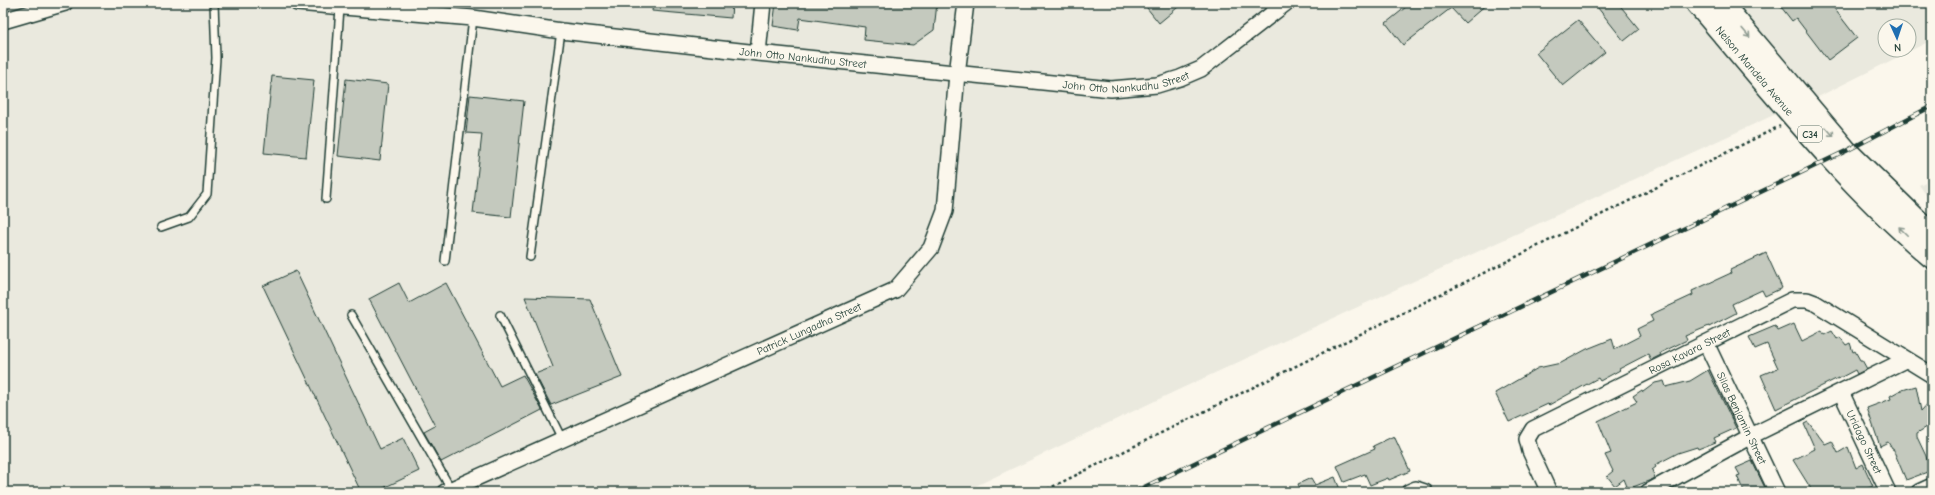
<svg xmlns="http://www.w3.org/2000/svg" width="1935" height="495" font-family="'Comic Neue',sans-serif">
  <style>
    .built { fill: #eae9de; fill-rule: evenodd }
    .building { fill: #c4c9be; stroke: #1f3d34 }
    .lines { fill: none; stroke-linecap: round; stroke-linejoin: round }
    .service-casing { stroke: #1f3d34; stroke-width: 10 }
    .minor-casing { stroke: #1f3d34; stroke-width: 18 }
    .primary-casing { stroke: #1f3d34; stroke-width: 25 }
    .path { stroke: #1f3d34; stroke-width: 2.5; stroke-dasharray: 3 3; stroke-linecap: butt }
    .service { stroke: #fbf7ec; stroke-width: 7 }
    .minor { stroke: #fbf7ec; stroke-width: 15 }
    .primary { stroke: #fbf7ec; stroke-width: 22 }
    .rail-casing { stroke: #1f3d34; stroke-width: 4.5 }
    .rail { stroke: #fbf7ec; stroke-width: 3; stroke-dasharray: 9; stroke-linecap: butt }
    .oneway { stroke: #8d9a90 }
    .labels { text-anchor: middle; stroke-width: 4; stroke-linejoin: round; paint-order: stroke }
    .shield { fill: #fbf7ec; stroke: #61756b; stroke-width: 1 }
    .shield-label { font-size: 10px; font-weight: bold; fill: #1f3d34 }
    .street-label { font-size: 11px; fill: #1f3d34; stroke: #fbf7ec }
  </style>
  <rect width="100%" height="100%" fill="#fbf7ec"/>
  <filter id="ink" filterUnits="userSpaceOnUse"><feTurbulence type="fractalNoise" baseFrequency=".025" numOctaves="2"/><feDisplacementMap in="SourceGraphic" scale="8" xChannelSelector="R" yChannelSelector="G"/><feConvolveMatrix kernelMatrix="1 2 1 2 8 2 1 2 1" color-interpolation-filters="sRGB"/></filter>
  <g filter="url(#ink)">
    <g class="built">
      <path d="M3,3H1683L1776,114L1178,390L963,492H3Z"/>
      <path d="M1735,3H1932V40L1814,99ZM1885,26H1909V50H1885Z"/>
      <path d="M1932,179V203L1919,185Z"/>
    </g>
    <g class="building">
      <path d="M653,3H732L731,18L652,11Z"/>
      <path d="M776,3H937L934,30L913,45L864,40L865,27L800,18L798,30L773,26Z"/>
      <path d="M1143,3H1183L1159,23Z"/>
      <path d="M1411,3H1488L1465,23L1451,8L1403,45L1386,23Z"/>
      <path d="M1594,3H1618L1639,29L1624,41Z"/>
      <path d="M1778,3H1830L1857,38L1828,60L1796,18L1792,21Z"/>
      <path d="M1578,20L1605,52L1563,86L1536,53Z"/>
      <path d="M272,76L314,80L306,157L264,153Z"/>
      <path d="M346,79L388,84L380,161L338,156Z"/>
      <path d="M470,95L524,101L511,217L473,213L482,134L466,133Z"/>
      <path d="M1766,253L1782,288L1765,296L1762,290L1732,304L1736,313L1709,327V326L1685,336L1687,340L1660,353L1661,355L1651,360L1648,354L1619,369L1620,370L1600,381L1598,378L1549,405L1548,404L1509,422L1495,393L1538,368L1561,363L1587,349L1612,339L1615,349L1640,336L1637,329L1653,321L1650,315L1693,295L1692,291L1731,273L1730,270Z"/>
      <path d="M296,271L380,449L403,438L419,471L375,492H361L263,286Z"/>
      <path d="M399,283L409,303L446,283L500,386L523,375L542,410L441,462L424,432L435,426L369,299Z"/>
      <path d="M525,297L590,299L622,377L551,405L535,374L553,367Z"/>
      <path d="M1794,324L1802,341L1822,331L1824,335L1832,331L1837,339L1840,337L1846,345L1850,343L1853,352L1855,351L1860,360H1862L1867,369L1857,374L1855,370L1838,379V378L1776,409L1761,375L1778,368L1767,344L1755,349L1749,337L1775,326L1778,331Z"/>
      <path d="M1708,370L1736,428L1714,438L1716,442L1698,449L1697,447L1678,453L1655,465L1656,467L1652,470L1655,478L1651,480L1628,489L1624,479L1615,486L1607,476L1613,471L1605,455L1611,453L1598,421L1637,402L1633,396L1642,390L1643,392L1655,383L1664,381L1666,387L1690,381Z"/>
      <path d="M1916,386L1921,411L1932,399V424L1917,433V437L1926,456L1930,471L1906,480L1893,449H1892L1888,442L1880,446L1867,408L1891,399L1890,396L1899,391Z"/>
      <path d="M1808,422L1825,444L1832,441L1838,453L1848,447L1856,468L1863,464L1873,486L1859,492H1813L1793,460L1815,449L1804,424Z"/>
      <path d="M1394,436L1410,471L1389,480L1388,478L1370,485L1365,474L1344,482L1337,466L1375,449L1373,446Z"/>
      <path d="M1752,461L1767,492H1744L1737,476L1740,475L1736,468Z"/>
      <path d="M1335,477L1341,492H1300L1301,491L1298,484L1311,478L1315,485Z"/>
    </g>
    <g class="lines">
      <defs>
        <g id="service">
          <path d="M326,199L340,8"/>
          <path d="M161,227L189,217L207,194L216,58L214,3"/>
          <path d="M530,257L561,31"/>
          <path d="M445,261L473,18"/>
          <path d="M351,315L451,489"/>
          <path d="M500,315L562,439"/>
        </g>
        <g id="minor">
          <path id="s1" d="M297,3L473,18L561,31L758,53L1111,89L1157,85L1180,78L1201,69L1286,3"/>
          <path d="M3,21L65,3"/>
          <path d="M758,53L763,3"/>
          <path id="s2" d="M1706,343L1777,492"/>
          <path id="s3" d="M1841,392L1888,492"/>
          <path id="s4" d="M445,492L895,290L931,248L945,211L957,74L966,3"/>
          <path d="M1409,492L1416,489L1425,492"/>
          <path id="s5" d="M1549,492L1530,451L1527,439L1533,429L1792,300H1807L1815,303L1932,375"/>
          <path d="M1648,492L1751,436L1905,360"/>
          <path d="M1919,492L1932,486"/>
        </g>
        <g id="primary">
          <path id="s6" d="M1697,3C1772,90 1844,182 1932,257"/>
          <path d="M1721,3L1846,151L1932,235"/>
        </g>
      </defs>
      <use href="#service" class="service-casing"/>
      <use href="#minor" class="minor-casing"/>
      <use href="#primary" class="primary-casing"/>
      <path class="path" d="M1042,492L1780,126"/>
      <use href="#service" class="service"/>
      <use href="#minor" class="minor"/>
      <use href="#primary" class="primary"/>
      <defs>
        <path id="rail" d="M1134,492L1846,151L1932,106"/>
      </defs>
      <use href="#rail" class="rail-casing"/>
      <use href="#rail" class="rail"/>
    </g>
    <defs><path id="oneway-shaft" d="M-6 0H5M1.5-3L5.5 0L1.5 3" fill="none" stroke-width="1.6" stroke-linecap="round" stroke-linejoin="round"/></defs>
    <g class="oneway">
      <use href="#oneway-shaft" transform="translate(1746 33) rotate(50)"/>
      <use href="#oneway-shaft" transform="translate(1830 132) rotate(50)"/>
      <use href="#oneway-shaft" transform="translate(1903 231) rotate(-135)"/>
    </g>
  </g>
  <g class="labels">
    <rect class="shield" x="1798" y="126" width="24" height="16" rx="3"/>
    <g class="shield-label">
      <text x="1810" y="138">C34</text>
    </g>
    <g class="street-label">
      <text dy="4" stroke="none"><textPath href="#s1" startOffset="509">John Otto Nankudhu Street</textPath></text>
      <text dy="4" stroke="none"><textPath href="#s6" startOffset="89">Nelson Mandela Avenue</textPath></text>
      <text dy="4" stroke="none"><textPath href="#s1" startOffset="834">John Otto Nankudhu Street</textPath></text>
      <text dy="4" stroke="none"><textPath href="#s4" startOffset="399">Patrick Lungadha Street</textPath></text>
      <text dy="4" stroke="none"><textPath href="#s5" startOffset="244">Rosa Kavara Street</textPath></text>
      <text dy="4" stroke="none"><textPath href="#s2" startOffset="83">Silas Benjamin Street</textPath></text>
      <text dy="4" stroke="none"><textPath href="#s3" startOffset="55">Uridago Street</textPath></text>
    </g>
  </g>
  <rect width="1935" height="495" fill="none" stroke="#fbf7ec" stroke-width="16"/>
  <rect x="8" y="8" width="1919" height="479" fill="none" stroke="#1f3d34" stroke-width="1.5" filter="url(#ink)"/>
  <g transform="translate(1897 38) rotate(177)"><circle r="19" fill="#fbf7ec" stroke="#a3ada2"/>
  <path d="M0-3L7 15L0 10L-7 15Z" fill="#1f6fb2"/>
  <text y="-6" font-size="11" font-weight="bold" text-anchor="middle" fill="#1f3d34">N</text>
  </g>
</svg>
